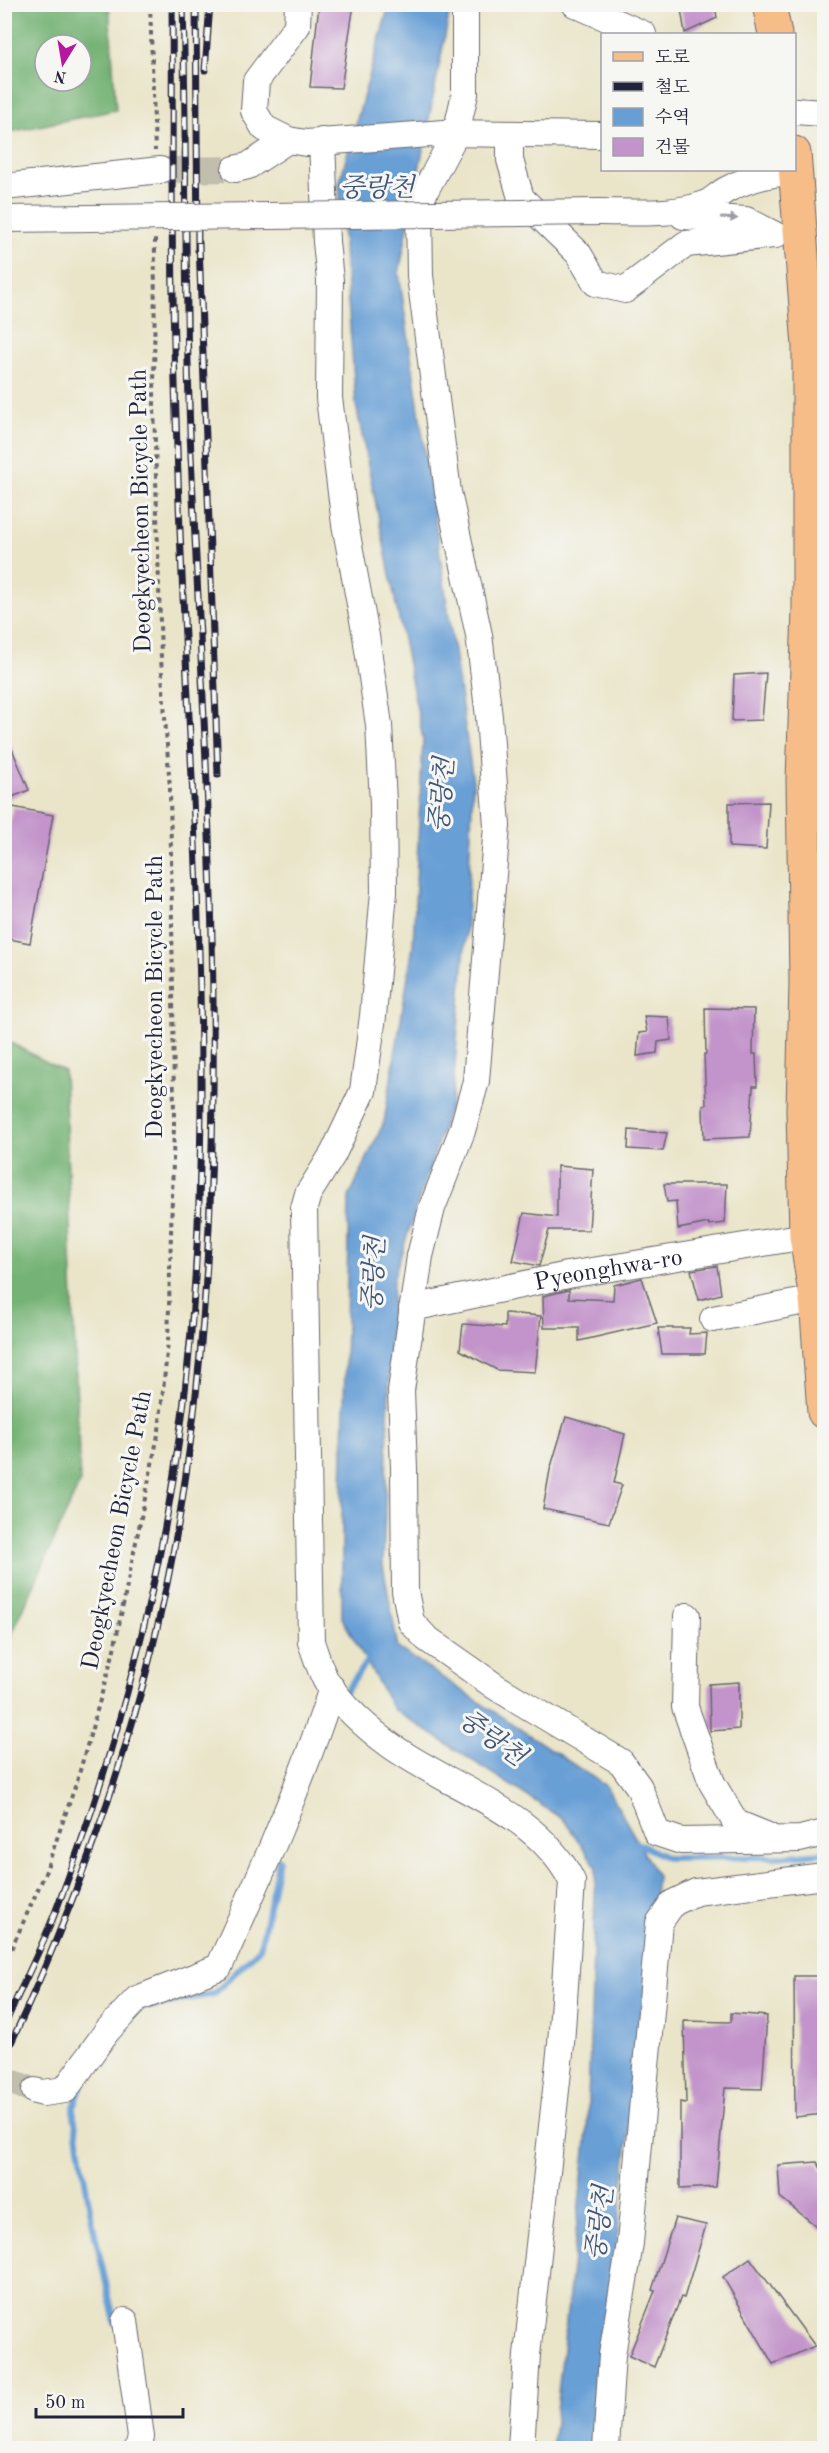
<svg xmlns="http://www.w3.org/2000/svg" width="829" height="2453" font-family="'Old Standard TT','Noto Serif KR',serif">
  <style>
    .forest { fill: #74b274; stroke: #4b6a58; stroke-width: 1.5; fill-rule: evenodd }
    .water { fill: #679fd5; stroke: #446088; stroke-width: 1.5 }
    .lines { fill: none; stroke-linecap: round; stroke-linejoin: round }
    .stream { stroke: #679fd5; stroke-width: 6 }
    .building { fill: #c394cb }
    .minor-tunnel { stroke: #c2bead; stroke-width: 26; stroke-dasharray: 26 13; stroke-linecap: butt }
    .minor-casing { stroke: #68666d; stroke-width: 28 }
    .major-casing { stroke: #68666d; stroke-width: 35 }
    .path { stroke: #68666d; stroke-width: 4; stroke-dasharray: 4.5 4.5; stroke-linecap: butt }
    .minor { stroke: #fff; stroke-width: 26 }
    .major { stroke: #f7bd88; stroke-width: 33 }
    .rail-casing { stroke: #22223b; stroke-width: 7 }
    .rail { stroke: #f6f6f2; stroke-width: 4.5; stroke-dasharray: 14; stroke-linecap: butt }
    .minor-bridge-casing { stroke: #68666d; stroke-width: 28; stroke-linecap: butt }
    .minor-bridge { stroke: #fff; stroke-width: 26 }
    .oneway { fill: #9c9ca7 }
    .labels { text-anchor: middle; stroke-width: 6; stroke-linejoin: round; paint-order: stroke }
    .street-label { font-size: 24px; fill: #22223b; stroke: #f6f6f2 }
    .water-label { font-size: 26px; font-style: italic; fill: #3e5479; stroke: #f6f6f2 }
  </style>
  <rect width="100%" height="100%" fill="#f6f6f2"/>
  <filter id="ink" filterUnits="userSpaceOnUse"><feTurbulence type="fractalNoise" baseFrequency=".0167" numOctaves="2"/><feDisplacementMap in="SourceGraphic" scale="12" xChannelSelector="R" yChannelSelector="G"/><feConvolveMatrix kernelMatrix="1 2 1 2 8 2 1 2 1" color-interpolation-filters="sRGB"/></filter>
  <filter id="wash" filterUnits="userSpaceOnUse"><feTurbulence type="fractalNoise" baseFrequency=".008" numOctaves="4" result="noise"/><feDisplacementMap in="SourceGraphic" scale="24" xChannelSelector="R" yChannelSelector="G"/><feGaussianBlur stdDeviation="1.35" result="paint"/><feColorMatrix in="noise" values="0 0 0 0 0 0 0 0 0 0 0 0 0 0 0 0 0 1.4 0 .05"/><feComposite in="paint" operator="in"/></filter>
  <g filter="url(#wash)">
    <rect width="100%" height="100%" fill="#eae5c9"/>
    <g class="forest">
      <path d="M5,4L109,5L116,110L5,133ZM45,45H81V81H45Z"/>
      <path d="M5,1040L64,1071L80,1482L5,1650Z"/>
    </g>
    <path class="water" d="M386,5H451L399,273L473,782L467,921L452,1100L393,1279L383,1565L398,1648L606,1786L657,1876L594,2448H552L587,2132L596,1866L564,1820L393,1709L342,1618V1493L349,1197L384,1122L413,946L423,739L356,405L339,184L387,12Z"/>
    <g class="lines">
      <g class="stream">
        <path d="M344,1694L371,1655"/>
        <path d="M634,1842L668,1858L775,1857L824,1853"/>
        <path d="M148,2007L214,1994L260,1948L279,1859"/>
        <path d="M81,2087L73,2110L92,2221L115,2323"/>
      </g>
    </g>
    <g id="blocks">
      <g class="building">
        <path d="M319,4H354L341,88L310,87Z"/>
        <path d="M680,4H715L717,18L685,33Z"/>
        <path d="M766,673L762,720L732,721L734,675Z"/>
        <path d="M5,732L29,790L5,800Z"/>
        <path d="M769,802L766,849L729,847V803Z"/>
        <path d="M13,807L53,815L30,943L4,938V851Z"/>
        <path d="M705,1008L754,1009L753,1054H756L757,1086H753L750,1137L704,1139L703,1106L706,1105L704,1054H706Z"/>
        <path d="M644,1016L669,1017L671,1040L658,1042L657,1053L637,1056L639,1033L647,1032Z"/>
        <path d="M629,1130L667,1133L663,1151L628,1149Z"/>
        <path d="M557,1166L593,1169L589,1230H549L539,1266L513,1261L524,1213L557,1217Z"/>
        <path d="M664,1184H727L725,1223L709,1225V1223L678,1229L676,1201L667,1202Z"/>
        <path d="M717,1266L721,1294L699,1300L691,1270Z"/>
        <path d="M642,1278L657,1323L579,1341V1328H544L543,1296L569,1290V1298L613,1300L614,1285Z"/>
        <path d="M505,1313L541,1316L535,1372L497,1370L460,1350L463,1324L505,1327Z"/>
        <path d="M658,1328H690L689,1334L707,1333L705,1354H662Z"/>
        <path d="M566,1417L625,1434L614,1483L622,1485L609,1523L543,1509L550,1470Z"/>
        <path d="M739,1682V1729L710,1731L709,1684Z"/>
        <path d="M794,1976H825V2114L795,2117Z"/>
        <path d="M731,2013L767,2016L762,2089L725,2088L716,2187L680,2189V2102L686,2103L684,2021L731,2022Z"/>
        <path d="M817,2162L825,2175V2233L780,2197L778,2165Z"/>
        <path d="M675,2218L706,2225L684,2298L681,2297L654,2367L629,2356L655,2291L652,2290Z"/>
        <path d="M750,2258L815,2346L773,2364L723,2277Z"/>
      </g>
    </g>
  </g>
  <g filter="url(#ink)">
    <use href="#blocks" fill-opacity="0" stroke="#68666d" stroke-width="1.5"/>
    <g class="lines">
      <g class="minor-tunnel">
        <path d="M160,170L235,169"/>
        <path d="M4,2079L35,2091"/>
      </g>
      <defs>
        <g id="minor">
          <path d="M298,4L297,26L256,81L254,111L264,128L288,140L306,143L444,133L602,135"/>
          <path d="M465,4V94L456,133L425,191L419,208L420,276L448,492L479,635L489,717L497,826L476,1081L462,1131L432,1208L420,1256L401,1391L404,1468L405,1591L411,1622L426,1638L496,1687L621,1762L639,1787L657,1833L681,1841L800,1839L824,1833"/>
          <path d="M575,4L643,34"/>
          <path d="M794,111L824,113"/>
          <path d="M510,134V160L521,198L578,253L596,283L625,290L686,244L774,235"/>
          <path d="M322,141L326,242L330,280L329,398L345,524L366,636L379,725L383,803L384,892L373,1016L363,1091L333,1154L308,1194L304,1208L311,1642C316,1655 320,1672 328,1684C344,1707 368,1729 390,1745C451,1789 536,1810 572,1881L561,2044L527,2355L521,2448"/>
          <path d="M235,169L248,166L288,140"/>
          <path d="M4,187L160,170"/>
          <path d="M600,212C632,212 677,216 707,203C713,200 719,194 726,190C747,178 773,173 797,171"/>
          <path d="M683,216L746,220L775,235"/>
          <path d="M803,780L824,781"/>
          <path id="s1" d="M412,1308L568,1275L806,1236"/>
          <path d="M713,1319L816,1299"/>
          <path d="M687,1616L685,1707L712,1783L736,1823L768,1836"/>
          <path d="M35,2091L43,2093L65,2090L107,2031L137,1999L219,1967C261,1875 301,1784 332,1688"/>
          <path d="M125,2321L141,2437L138,2448"/>
          <path d="M606,2448L612,2355L630,2243L659,1923L673,1903L696,1892L824,1876"/>
        </g>
        <g id="major">
          <path d="M769,4L775,34"/>
          <path d="M794,153L809,346V610L803,780L806,983L803,1110L806,1236L816,1299L824,1412"/>
        </g>
      </defs>
      <use href="#minor" class="minor-casing"/>
      <use href="#major" class="major-casing"/>
      <g class="path">
        <path d="M150,4L155,151"/>
        <path d="M4,1965L44,1876L77,1781L113,1654L159,1430L168,1342L174,1124L173,990L170,789L161,659L154,405L155,239"/>
      </g>
      <use href="#minor" class="minor"/>
      <use href="#major" class="major"/>
      <defs>
        <g id="rail">
          <path d="M196,4L198,250"/>
          <path d="M205,70L210,4"/>
          <path d="M199,243L218,775"/>
          <path d="M4,2026C21,1988 40,1951 55,1913C102,1791 138,1665 163,1537C227,1205 194,865 180,530C177,451 174,372 173,293C171,197 173,101 172,4"/>
          <path d="M4,2058C87,1882 152,1693 182,1501C236,1155 207,802 191,455C184,305 187,155 183,4"/>
        </g>
      </defs>
      <use href="#rail" class="rail-casing"/>
      <use href="#rail" class="rail"/>
      <defs>
        <path id="minor-bridge" d="M4,219L600,212"/>
      </defs>
      <use href="#minor-bridge" class="minor-bridge-casing"/>
      <use href="#minor-bridge" class="minor-bridge"/>
    </g>
    <defs><path id="oneway-solid" d="M-6-.8H1V-3.2L6.5 0L1 3.2V.8H-6Z" transform="scale(1.5)"/></defs>
    <use class="oneway" href="#oneway-solid" transform="translate(729 218) rotate(4)"/>
  </g>
  <g class="labels">
    <g class="street-label">
      <text transform="translate(140 511) rotate(-91)" y="8">Deogkyecheon Bicycle Path</text>
      <text transform="translate(154 997) rotate(-90)" y="8">Deogkyecheon Bicycle Path</text>
      <text dy="8" stroke="none"><textPath href="#s1" startOffset="200">Pyeonghwa-ro</textPath></text>
      <text transform="translate(116 1530) rotate(-79)" y="8">Deogkyecheon Bicycle Path</text>
    </g>
    <g class="water-label">
      <text x="377" y="196">중랑천</text>
      <text transform="translate(441 795) rotate(-85)" y="9">중랑천</text>
      <text transform="translate(373 1274) rotate(-87)" y="9">중랑천</text>
      <text transform="translate(493 1737) rotate(36)" y="9">중랑천</text>
      <text transform="translate(599 2223) rotate(-83)" y="9">중랑천</text>
    </g>
  </g>
  <rect width="829" height="2453" fill="none" stroke="#f6f6f2" stroke-width="24"/>
  <rect x="601" y="33" width="195" height="138" fill="#f6f6f2" stroke="#a1a1a9" stroke-width="1.5"/>
  <rect x="613" y="52" width="30" height="9" fill="#f7bd88" stroke="#a1a1a9" stroke-width="1.5"/>
  <text x="655" y="63" font-size="18" fill="#22223b">도로</text>
  <rect x="613" y="82" width="30" height="9" fill="#22223b" stroke="#a1a1a9" stroke-width="1.5"/>
  <text x="655" y="93" font-size="18" fill="#22223b">철도</text>
  <rect x="613" y="108" width="30" height="18" fill="#679fd5" stroke="#a1a1a9" stroke-width="1.5"/>
  <text x="655" y="123" font-size="18" fill="#22223b">수역</text>
  <rect x="613" y="138" width="30" height="18" fill="#c394cb" stroke="#a1a1a9" stroke-width="1.5"/>
  <text x="655" y="153" font-size="18" fill="#22223b">건물</text>
  <g transform="translate(63 63) rotate(191)"><circle r="28" fill="#f6f6f2" stroke="#a1a1a9" stroke-width="1.5"/>
  <path d="M0-4.5L10 22L0 15L-10 22Z" fill="#b5179e"/>
  <text y="-9" font-size="16" font-weight="bold" text-anchor="middle" fill="#22223b">N</text>
  </g>
  <path d="M36 2408v9h147v-9" fill="none" stroke="#22223b" stroke-width="3"/>
  <text x="45" y="2408" font-size="18" fill="#22223b" stroke="#f6f6f2" stroke-width="4.5" paint-order="stroke">50 m</text>
</svg>
